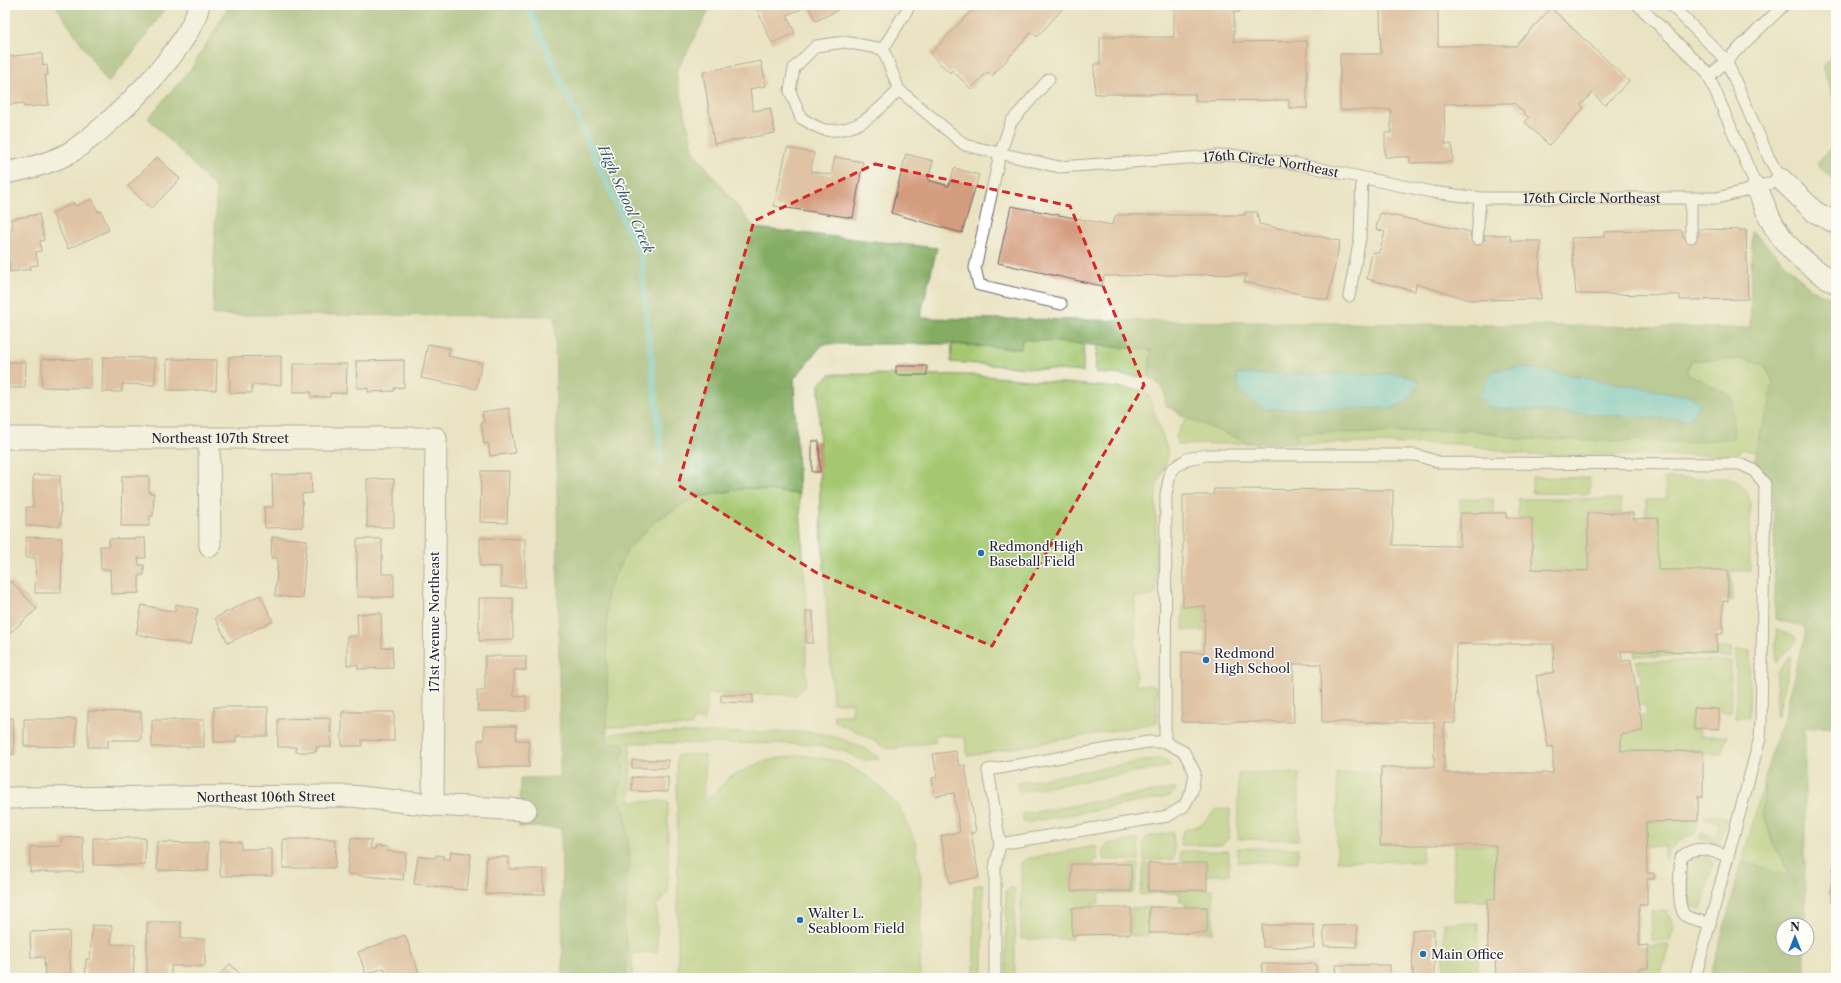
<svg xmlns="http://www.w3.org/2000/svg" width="1841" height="983" viewBox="0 0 1841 983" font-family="'Libre Caslon Text',serif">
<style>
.green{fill:#a5c770;stroke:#647456}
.forest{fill:#84ac62;stroke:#53674e}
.water{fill:#5bc8d0;stroke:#3e7586}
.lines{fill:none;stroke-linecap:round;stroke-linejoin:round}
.stream{stroke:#5bc8d0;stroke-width:6}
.building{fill:#d49c7e;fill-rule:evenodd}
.service-casing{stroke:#68666b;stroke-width:13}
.minor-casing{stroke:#68666b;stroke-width:23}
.service{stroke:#fff;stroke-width:11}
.minor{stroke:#fff;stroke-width:21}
.marked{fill:none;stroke:#d62828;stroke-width:3;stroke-dasharray:8 5;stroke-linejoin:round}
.poi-dot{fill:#1f6fb2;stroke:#fdfcf7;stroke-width:1.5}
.labels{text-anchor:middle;stroke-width:3;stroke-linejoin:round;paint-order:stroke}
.street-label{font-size:13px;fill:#22223b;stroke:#fdfcf7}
.poi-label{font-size:13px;fill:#22223b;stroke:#fdfcf7;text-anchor:start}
.water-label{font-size:14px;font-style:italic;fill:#365c6f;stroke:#fdfcf7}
</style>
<rect width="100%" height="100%" fill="#fdfcf7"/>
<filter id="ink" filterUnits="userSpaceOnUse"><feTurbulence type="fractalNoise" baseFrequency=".025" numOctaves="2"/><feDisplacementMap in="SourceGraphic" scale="8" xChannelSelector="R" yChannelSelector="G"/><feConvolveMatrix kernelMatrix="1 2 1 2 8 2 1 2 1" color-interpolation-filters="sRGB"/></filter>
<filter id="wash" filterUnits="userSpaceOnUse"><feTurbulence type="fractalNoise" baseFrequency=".012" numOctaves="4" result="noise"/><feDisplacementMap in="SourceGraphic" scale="16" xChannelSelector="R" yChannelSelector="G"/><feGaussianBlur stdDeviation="0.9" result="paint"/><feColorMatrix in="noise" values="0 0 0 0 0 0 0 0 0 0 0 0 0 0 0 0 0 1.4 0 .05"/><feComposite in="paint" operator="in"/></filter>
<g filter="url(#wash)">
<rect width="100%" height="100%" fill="#eae3c3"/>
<path class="green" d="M1022,339L1084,344L1083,372L951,362L952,344L1021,349Z
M1097,345L1151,350L1149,377L1095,373Z
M1741,359L1764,365C1767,370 1772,377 1773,382C1774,405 1758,430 1755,452L1742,449L1735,455H1529L1461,444L1297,443V432L1367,433L1474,430L1518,439L1688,442L1733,438L1705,382L1686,373L1692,360Z
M831,374L973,375L1142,390L1149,396L1168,452C1167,465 1159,476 1156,489V593L1152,596L1135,597L1136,685H1152L1157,688V723L968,756L964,737C954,738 946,734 935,735V742L892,749L882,746L866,736L835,722L834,715H852V703H833L820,509L819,384Z
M1187,418L1250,443L1180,445L1177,444C1174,433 1181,426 1187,418Z
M1532,477L1590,478V494L1532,493Z
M1665,478H1725C1740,480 1747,488 1750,502V571H1731L1732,601H1728V570H1658V518H1646V500H1666Z
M747,488L799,494L806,597V684L796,695L708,694L705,721L693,719L692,726L607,727V683L600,636L607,590L628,549L655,521L693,498Z
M1460,499H1493L1494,513H1460Z
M1518,499H1621V513H1588V571L1532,569V518H1518Z
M1205,606V631L1183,630V607Z
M1776,630L1797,637V641L1776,663Z
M1717,648H1731V657L1635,656V651L1717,652Z
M1736,651H1750L1749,718H1736Z
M1791,656L1778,716H1776L1777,672Z
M1636,661H1731V713L1721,712L1720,708H1693L1692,729L1700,730V736H1727L1721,754H1703V751H1621V735L1640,717L1647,715L1645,704L1638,705L1635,685L1642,683L1640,674H1638Z
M811,732C837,736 859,743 881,759L863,761L843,751L811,744L630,743V801H668V893L657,905V952L632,953V978H626L627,945L623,924L627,892L625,877L630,865L625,809L618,800V790L624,772L621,759L607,743V737L615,733Z
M677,755H705V802L730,777L764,761L801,755L839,761L872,779L898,806L915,840L921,877L920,978H678Z
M1160,758L1166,760L1171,766L1019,792L1017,783Z
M1238,773H1299V840L1238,839Z
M1337,773H1381L1422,845L1423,862L1337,861Z
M1764,781L1763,811L1773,844L1791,876L1742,862Z
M1176,788L1174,793L1168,797L1024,823L1022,814Z
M1230,808L1229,838L1222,845H1180L1181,837L1184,830L1202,824L1215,810Z
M1711,814L1726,818L1720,841L1716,843L1700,839L1701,833L1716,837L1719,822L1704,818Z
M1698,821L1695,834C1680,837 1673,845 1665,859V846L1646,847V822Z
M1173,832L1175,856L1172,860H1144L1143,842L1147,837Z
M1138,839L1139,860H1103V849L1108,844Z
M1454,845H1496L1495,901H1453Z
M1096,846L1098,860H1093V864H1071L1072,891H1131V864H1139L1134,891L1132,894H1099V903H1093L1094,908H1072V939H1021V862L1030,858Z
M1238,848H1298V862H1238Z
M1180,851H1229V875H1207V863H1185V860L1180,859Z
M1700,857L1711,860L1713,863L1702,907L1699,910L1693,908L1689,905C1689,890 1685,871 1694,859Z
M1144,863H1148V891L1213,890V933H1207V907H1186L1185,903L1180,902V893H1155L1140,895Z
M983,884V978H974V886Z
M1010,888H1015V978H1006V891Z
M1149,907V935L1131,936V908Z
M1651,911H1667L1675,924L1670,941H1652Z
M1444,923H1478V978H1444Z
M1648,945H1669L1660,978H1640L1639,968H1648Z"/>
<path class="forest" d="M55,5H167L145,38L108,83Z
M230,5H712L676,73L694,152L755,228L937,248L920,318L1750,328L1752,231L1811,289L1836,300L1834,499L1836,507V727L1805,728V925H1783V949H1805V978H1710L1742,862L1791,875L1773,844L1763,811L1764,781L1773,745L1785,716L1796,665L1805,638V627L1775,619L1774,509L1772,487L1755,460L1757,444L1769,407L1773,381L1764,365L1741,359L1691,360L1686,373L1705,382L1732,397L1734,438L1688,442L1518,439L1474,430L1367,433L1297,432V443H1250L1187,418L1165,405C1165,388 1163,387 1149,377L1151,350L1022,339L1021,349L952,344H823L794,379L799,494L747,488L693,498L655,521L628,549L607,591V743H623L625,751L621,759L624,772L618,790V800L625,809L630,865L625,877L627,892L623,924L627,945L626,978H563L561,828L519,827L521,778L560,777L555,316L213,315L216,188L148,118L192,67Z
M1836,53V105L1822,67Z
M1836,141V183L1817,164Z"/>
<path class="water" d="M1523,367L1688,396L1701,403L1689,420L1490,408L1478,396L1493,371Z
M1236,374H1404L1420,383L1406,402L1393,408L1264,409L1240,392Z"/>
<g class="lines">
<path class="stream" d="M527,5L641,259L662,462"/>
</g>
<g id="blocks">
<path class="building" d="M755,5H836L838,10L816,21L808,6L787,15L795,33L772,43Z
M977,5H1066L1037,37L1032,32L992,76L987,72L971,89L952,70L950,73L930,54Z
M1174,5H1240V12H1234V42L1307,41V108H1289V100L1195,101V94H1095L1094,64H1100V37H1174Z
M1380,5H1438V46H1516L1551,8L1629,81L1605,105L1592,93L1581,105L1584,108L1549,145L1525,122L1529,118L1514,103L1444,104L1445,144H1452L1453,162L1410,163V157H1385V133H1391V110H1340V54H1381Z
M42,53L43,66L47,65L48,75H45L49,105L24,107V103L5,105V57Z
M761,61L766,86L750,89L753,111L770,108L775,133L714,144L703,72Z
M787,148L814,153L811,171L831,175L835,157L863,162L853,218L774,206Z
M906,154L933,161L928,180L949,186L954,168L979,175L962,233L891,213Z
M157,157L180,179L151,209L128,186Z
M92,199L98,212L101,211L109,230L68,249L52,213L74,203L76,206Z
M1011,206L1112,225L1116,215H1245V212H1257L1259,224L1340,241L1328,300L1244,282L1247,274L1104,276L1102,286L998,263Z
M1380,213L1467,231L1470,232V237L1484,241L1485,235H1510L1511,241H1541L1539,271L1541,299L1470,300L1416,284L1415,291L1367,279L1372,252L1379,253L1385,232L1376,229Z
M39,214L44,240L40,241L41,251L36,252L38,265L30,266L31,269L10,272L9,262H5V235L7,234V229H13L11,219Z
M1699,229L1746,230L1748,299L1680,300V295L1576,294L1571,238L1604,237V232L1682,230L1683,237L1699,236Z
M428,344L450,348L448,356L482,363L476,389L421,378Z
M281,356V385H252V393H230L229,357Z
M103,357L155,358V385L122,384V392H102Z
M42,359L91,360V388L42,387Z
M167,359L217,360L216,390H167Z
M404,360V387L394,388V391L368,392V388H357L356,361Z
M5,362H26L25,388H5Z
M293,364H347L346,393H330V397H311V392H293Z
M896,366H927V375H896Z
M509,408L515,453L490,456L488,443L484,444L481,422H484L482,412Z
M812,441H819L820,472H812Z
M481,471H509L507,523L480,522Z
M311,474L312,493L302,494L303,527L265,528L264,507H273L272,475Z
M33,475H60L61,526H26V507H33Z
M122,476H149V493H154L153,516H150L149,526H121Z
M367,479H394V527H367Z
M1214,489L1393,490V545L1460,546V513H1506V518H1532V569L1588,571V513H1633V519L1658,518V570H1728V601H1723V634H1717V652L1621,651L1622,661L1631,660L1643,731L1621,735V751H1703V797H1698V821L1646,822L1647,873H1654V879H1647V905H1639V946L1648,945V968H1639L1640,978H1496L1495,954H1488L1487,899H1495L1496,845H1380L1381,767H1434V722H1322L1321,664H1293L1294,722H1182V652L1204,653L1205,606L1183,607V495H1213ZM1456,644H1553L1554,672L1536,676L1548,747L1553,746V773H1444V723H1455Z
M26,537L62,538L61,593H35L36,558H26Z
M272,537L307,540L302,598L275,596L278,558H271Z
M145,538L146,558H138L139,565H144V575H139V593L111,594L110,569L101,570L100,546H109V539Z
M480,538L525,539V587H501V567L480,566Z
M357,539H382V574H394V597H357Z
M11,581L37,609L5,637V586Z
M260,595L273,621L228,643L215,618Z
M479,598H513V640L479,641Z
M176,604L198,609L190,645L136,634L142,605L175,612Z
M806,611H813V643H806Z
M381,613L382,648L392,647L393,668L358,669V665H347V636H358L357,614Z
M485,656H526V670H514V697L526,696V711H478L477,691H485Z
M721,695H753V703L721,702Z
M214,707H268V736H236V742H214Z
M1694,708L1719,709V729L1694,728Z
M88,711L141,712V740H108V747H88Z
M342,712H394V741L362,740V746H342Z
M5,718H13L14,754L5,755Z
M330,718L331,747H316V752H296V747H278V719Z
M24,719H76V747L24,746Z
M152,720H204V747H152Z
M484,726H516V740H529V767H478V740H484Z
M956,751L959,766L965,765L976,832L971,833L979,877L950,883L941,836L960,832L954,793L935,796L932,778L937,777L933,754Z
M632,760H668V768H632Z
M632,777H668V792L632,791Z
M83,837V872H30V847L61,846V838Z
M93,838H145V865H93Z
M351,838L371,840L370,849H375L376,846L387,847L386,851L406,853L403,880L347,874Z
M283,839H336L335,868H283Z
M220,841L241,842V849H272V876H220Z
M157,842L208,843V871L157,870Z
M451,851L471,854L467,890L414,884L418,856L435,858L436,855L444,856L443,859H450Z
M486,857H509V869H544V894H486Z
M1148,863H1207V890L1148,891Z
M1071,864H1131V891H1071Z
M1833,868H1836V902H1832V894L1830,893Z
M1149,907H1207V933H1149Z
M1072,908H1131V934L1072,935Z
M147,922H181V939H205V966H171V978H147Z
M92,925L112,926L111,944L135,945L133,978H85L86,959H90Z
M1262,925H1314V948L1263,947Z
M1357,925V947L1324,946V926Z
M1412,930H1434V978H1413Z
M69,931L71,978H45L44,957L31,958L30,932Z
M405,935L421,978H388L384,968L366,974L358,952Z
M230,964L244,978H216Z
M1262,964H1316V978H1262Z
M1335,965H1390V978H1336Z"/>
</g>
</g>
<g filter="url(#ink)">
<use href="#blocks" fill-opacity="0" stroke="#68666b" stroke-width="1"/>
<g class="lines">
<g class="service-casing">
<g id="service">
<path id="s1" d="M910,5L883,49L899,90L965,145L1059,167L1231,155L1297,164L1432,192L1480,198H1717L1757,188L1781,179L1769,158L1726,60L1671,5"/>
<path d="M1638,5L1707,72L1757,188"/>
<path d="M883,49L844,42L816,46L794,68L790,91L801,118C808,122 818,129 826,130C859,133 877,111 899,90"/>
<path d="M1709,77L1784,5"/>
<path d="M1049,79L1011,122L1000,154L975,268L979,285L1061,304"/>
<path d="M1691,199V237"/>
<path d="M1477,239L1480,198"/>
<path d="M1349,296L1360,238L1362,178"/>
<path d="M1165,742L1166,494L1171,470L1187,459L1206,455H1416L1442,463L1740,464L1753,470L1765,484L1761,722L1760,738L1695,978"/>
<path d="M1710,923C1703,921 1692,920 1686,916C1676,909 1680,868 1681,857C1698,843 1709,851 1728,856"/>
<path d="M995,978V867L1000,844L988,770L1148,742H1165L1184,752L1195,773L1192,791L1184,806L1168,816L1000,844"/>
</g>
</g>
<g class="minor-casing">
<g id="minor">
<path d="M5,173C28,169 54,163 74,150C112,124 189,50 199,5"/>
<path d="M1781,179L1815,212L1836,223"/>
<path d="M1757,188C1763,201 1767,214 1774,226C1788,250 1812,269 1836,283"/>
<path id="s2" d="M5,438H436L433,805"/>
<path d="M209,439L210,546"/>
<path id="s3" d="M5,798L351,796L433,805L526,810"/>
</g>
</g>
<use href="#service" class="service"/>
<use href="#minor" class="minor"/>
</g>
</g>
<path d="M0 0H1841V983H0ZM875,164L1070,206L1144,385L992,646L817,573L678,485L754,221Z" fill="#eae3c3" fill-opacity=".55" fill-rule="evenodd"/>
<path class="marked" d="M875,164L1070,206L1144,385L992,646L817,573L678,485L754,221Z"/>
<g class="poi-dot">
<circle cx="981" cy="553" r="4"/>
<circle cx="1206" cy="660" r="4"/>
<circle cx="800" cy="920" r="4"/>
<circle cx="1423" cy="954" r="4"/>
</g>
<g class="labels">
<g class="street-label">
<text dy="5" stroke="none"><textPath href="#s1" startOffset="491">176th Circle Northeast</textPath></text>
<text dy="5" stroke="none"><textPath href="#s1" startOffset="815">176th Circle Northeast</textPath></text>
<text dy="5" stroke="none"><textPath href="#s2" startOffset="215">Northeast 107th Street</textPath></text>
<text transform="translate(434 622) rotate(-90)" y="5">171st Avenue Northeast</text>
<text dy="5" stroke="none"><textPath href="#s3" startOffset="261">Northeast 106th Street</textPath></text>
</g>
<g class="poi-label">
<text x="989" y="551">Redmond High<tspan x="989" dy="15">Baseball Field</tspan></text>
<text x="1214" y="658">Redmond<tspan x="1214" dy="15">High School</tspan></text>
<text x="808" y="918">Walter L.<tspan x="808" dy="15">Seabloom Field</tspan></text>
<text x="1431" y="959">Main Office</text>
</g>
<g class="water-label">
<text transform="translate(626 199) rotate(66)" y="5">High School Creek</text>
</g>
</g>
<rect width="1841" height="983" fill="none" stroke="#fdfcf7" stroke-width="20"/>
<g transform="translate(1795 937)"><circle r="19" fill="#fdfcf7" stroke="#a5a5ac"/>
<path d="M0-3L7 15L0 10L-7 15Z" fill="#1f6fb2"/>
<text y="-6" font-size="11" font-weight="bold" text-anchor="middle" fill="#22223b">N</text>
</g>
</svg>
